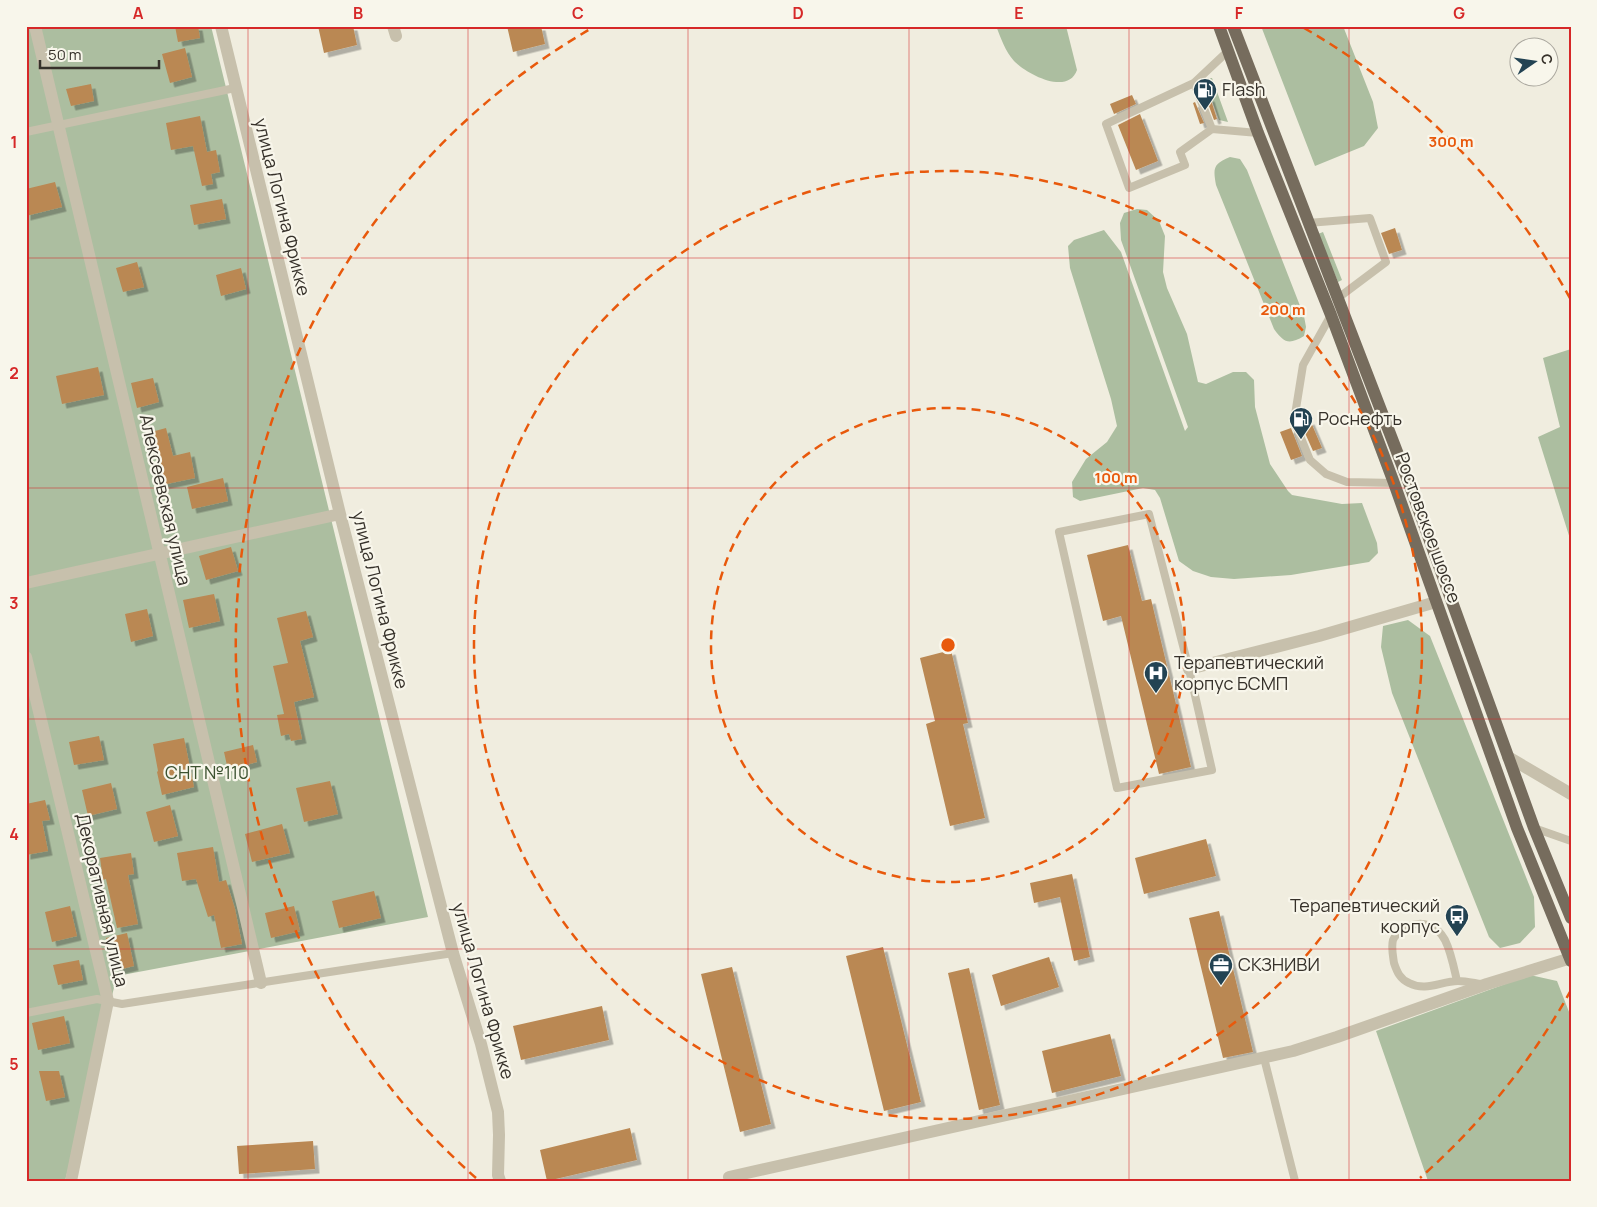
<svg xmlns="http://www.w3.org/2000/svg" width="1597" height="1207" viewBox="0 0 1597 1207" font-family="Manrope,sans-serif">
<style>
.green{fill:#acbea0}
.building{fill:#ba8853;filter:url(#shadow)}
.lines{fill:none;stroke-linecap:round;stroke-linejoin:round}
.lane{stroke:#c7c0ac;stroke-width:8}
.street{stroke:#c7c0ac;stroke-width:12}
.primary{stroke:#766c5d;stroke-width:12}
.grid{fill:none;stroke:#d62828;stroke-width:1;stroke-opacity:0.55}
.ring{fill:none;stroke:#e8590c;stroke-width:2.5;stroke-dasharray:9 6}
.labels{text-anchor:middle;stroke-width:4.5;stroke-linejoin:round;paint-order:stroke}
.poi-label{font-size:18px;fill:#36312a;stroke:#f8f6eb;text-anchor:start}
.street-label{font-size:18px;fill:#36312a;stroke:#f8f6eb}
.park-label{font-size:18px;fill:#3c5230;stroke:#f8f6eb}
.centre{fill:#e8590c;stroke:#f8f6eb;stroke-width:2.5}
.ring-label{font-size:15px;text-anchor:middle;font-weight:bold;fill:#e8590c;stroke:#f8f6eb;stroke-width:4.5;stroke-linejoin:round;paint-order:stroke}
.neatline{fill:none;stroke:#d62828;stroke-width:2}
.grid-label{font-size:16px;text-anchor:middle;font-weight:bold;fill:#d62828}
</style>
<defs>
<filter id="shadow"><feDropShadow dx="4.5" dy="4.5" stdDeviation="0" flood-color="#0004"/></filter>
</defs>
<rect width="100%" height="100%" fill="#f0eddf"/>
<path class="green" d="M26,26H211L428,917L117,976L65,1181H26Z
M996,26H1066L1077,70C1068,96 1027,74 1014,61C1005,51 1001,38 996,26Z
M1261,26H1343L1373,102L1378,128L1364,146L1315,166Z
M1211,78H1212L1228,122L1219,120L1205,82Z
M1230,157L1240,159L1247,170L1304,316L1306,327L1304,336C1289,345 1284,343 1274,329L1216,185C1213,168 1213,164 1230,157Z
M1137,209L1147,210L1159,221L1165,236L1163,272L1167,288L1187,334L1198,382L1206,384L1233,372H1246L1254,380L1255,407L1270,464L1288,491L1292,495L1342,504L1362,503L1377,543L1378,553L1369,562L1291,575L1234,579L1211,577L1193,571L1179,561L1160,498L1155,490L1143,488L1080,501L1073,497L1072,482L1086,459L1107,442L1117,426L1111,399L1070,268L1068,246L1074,240L1104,230L1121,252L1185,431L1188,427L1121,240L1120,223L1124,213Z
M1323,232L1342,280L1338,282L1318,234Z
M1571,349V542L1538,437L1560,427L1543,358Z
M1408,620L1430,636L1534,897L1535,927L1520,943L1500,948L1489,937L1392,693L1381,647L1383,626Z
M1530,975L1557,981L1571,1017V1181H1428L1376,1031Z"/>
<path class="building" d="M175,26H198L200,38L178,42Z
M318,26H353L357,45L324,53Z
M507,26H541L545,44L513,52Z
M185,48L192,77L170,83L162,54Z
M91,84L94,101L71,106L66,89Z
M1132,95L1136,104L1114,114L1110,104Z
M1210,97L1217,119L1214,120L1206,98Z
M1195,102L1204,123L1200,124L1193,103Z
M1140,114L1158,161L1136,170L1118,125Z
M200,116L207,152L216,150L220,172L211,174L213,184L202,186L193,146L171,150L166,123Z
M55,182L62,207L26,216V189Z
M222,199L226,219L194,225L190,205Z
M1395,228L1402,250L1389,254L1381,233Z
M137,262L144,287L123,292L116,268Z
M241,268L246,289L221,296L216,275Z
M98,367L104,395L62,404L56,376Z
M153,378L159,402L137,408L131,383Z
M1310,420L1322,448L1313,451L1301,424Z
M166,428L173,456L190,452L195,478L162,485L154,449L149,451L144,434Z
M1291,428L1302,456L1291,460L1280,432Z
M223,478L228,501L192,509L187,487Z
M1128,545L1142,601L1151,599L1191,767L1159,774L1121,616L1103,621L1087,555Z
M231,547L238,571L206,580L199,556Z
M214,594L220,621L189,628L183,600Z
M147,609L153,636L131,642L125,614Z
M306,611L313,637L300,641L314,697L294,702L302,739L291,741L289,734L281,736L277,715L284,714L273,666L288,663L277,618Z
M951,650L968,723L963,724L985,818L950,826L926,724L935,721L920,658Z
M99,736L104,760L74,765L69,742Z
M184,738L194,787L162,795L157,772L158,771L153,744Z
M253,745L257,762L228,770L224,752Z
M330,781L338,814L304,822L296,788Z
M111,783L117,809L88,816L82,790Z
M45,800L50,820L42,821L48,851L26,855V804Z
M170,805L178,836L154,842L146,812Z
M282,824L290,853L252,862L245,834Z
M1206,839L1216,876L1144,894L1135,858Z
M213,847L219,882L226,880L235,909L242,944L221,948L214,915L208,917L196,879L182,881L177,853Z
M131,853L134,874L128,875L138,924L117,928L106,879L103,880L100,858Z
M1072,874L1090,957L1074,961L1060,897L1034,903L1030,883Z
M374,891L381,918L339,928L332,901Z
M70,906L77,936L52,942L45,912Z
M294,906L300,931L271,938L265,913Z
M1219,911L1253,1052L1223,1058L1189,918Z
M127,933L134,966L114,971L106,938Z
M883,947L921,1102L884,1111L846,956Z
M1049,957L1059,987L1001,1006L992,975Z
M79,960L83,980L58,985L53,965Z
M732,967L771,1124L740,1132L701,974Z
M969,968L1000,1105L979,1110L948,973Z
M602,1006L609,1040L521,1060L513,1026Z
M64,1016L70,1043L38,1050L32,1023Z
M1110,1034L1121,1076L1052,1093L1042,1051Z
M39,1071H59L65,1097L46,1101Z
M630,1128L637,1160L547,1181L540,1150Z
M313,1141L315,1169L239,1174L237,1146Z"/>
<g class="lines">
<path class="lane" d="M1228,51L1194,83L1212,129L1258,133
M1194,83L1106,124L1129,188L1185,165L1180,152L1212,129
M26,132L235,88
M1308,223L1370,218L1386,262L1338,298
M1331,315L1303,365L1294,421L1310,460L1326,474L1347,482L1394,483
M1149,514L1189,669L1212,770L1117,788L1059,532Z
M1534,828L1571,841
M1457,981C1454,968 1451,952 1445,940C1437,925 1422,920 1407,927C1402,930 1395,934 1393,940C1391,947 1393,956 1394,963C1397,972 1400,979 1409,983C1426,992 1441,981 1458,981C1466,981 1474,983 1481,984
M26,1013L97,999L122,1004L453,953
M1264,1058L1295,1181"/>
<path class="street" d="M35,26L261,983
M221,26L340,514L453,953L481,1044L498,1112L499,1135L498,1175L500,1181
M393,26L396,36
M26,583L340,514
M26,657L108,1001L71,1181
M1189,669L1319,636L1436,602
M1508,757L1571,794
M729,1177L1293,1051L1337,1037L1487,984L1571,958"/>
<path class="primary" d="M1219,26L1258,133L1331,315L1394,483L1517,828L1571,961
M1233,26L1409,483L1534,828L1571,918"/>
</g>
<path class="grid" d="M248,26V1181M468,26V1181M688,26V1181M909,26V1181M1129,26V1181M1349,26V1181M26,258H1571M26,488H1571M26,719H1571M26,949H1571"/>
<g class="ring">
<circle cx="948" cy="645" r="237"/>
<circle cx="948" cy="645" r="474"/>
<path d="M1571 990A712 712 0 0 1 1420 1178M476 1178A712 712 0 0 1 592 28M1304 28A712 712 0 0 1 1571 300"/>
</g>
<defs>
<g id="fuel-pin" transform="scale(1.25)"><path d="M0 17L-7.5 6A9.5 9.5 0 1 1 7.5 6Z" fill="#234353" stroke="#f8f6eb"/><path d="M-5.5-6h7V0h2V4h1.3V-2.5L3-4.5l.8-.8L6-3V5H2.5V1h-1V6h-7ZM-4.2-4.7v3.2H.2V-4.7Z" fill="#fff"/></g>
<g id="hospital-pin" transform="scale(1.25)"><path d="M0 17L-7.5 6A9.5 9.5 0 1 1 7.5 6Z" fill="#234353" stroke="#f8f6eb"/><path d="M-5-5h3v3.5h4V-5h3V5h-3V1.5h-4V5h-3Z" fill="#fff"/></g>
<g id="bus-pin" transform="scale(1.25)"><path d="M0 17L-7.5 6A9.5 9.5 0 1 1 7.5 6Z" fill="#234353" stroke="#f8f6eb"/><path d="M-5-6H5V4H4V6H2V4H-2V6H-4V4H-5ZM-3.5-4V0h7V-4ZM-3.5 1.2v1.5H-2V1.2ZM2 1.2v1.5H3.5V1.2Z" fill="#fff"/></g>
<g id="office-pin" transform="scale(1.25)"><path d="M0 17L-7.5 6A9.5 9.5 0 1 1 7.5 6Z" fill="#234353" stroke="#f8f6eb"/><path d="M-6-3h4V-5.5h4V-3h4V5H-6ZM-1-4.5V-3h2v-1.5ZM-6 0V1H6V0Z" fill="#fff"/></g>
</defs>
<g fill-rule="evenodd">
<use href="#fuel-pin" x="1205" y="90"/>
<use href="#fuel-pin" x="1301" y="419"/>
<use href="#hospital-pin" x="1156" y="673"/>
<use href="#bus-pin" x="1457" y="916"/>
<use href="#office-pin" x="1221" y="965"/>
</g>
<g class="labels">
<g class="poi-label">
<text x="1222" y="96">Flash</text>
<text x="1318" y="425">Роснефть</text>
<text x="1174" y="669">Терапевтический<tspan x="1174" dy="21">корпус БСМП</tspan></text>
<text x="1440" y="912" text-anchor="end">Терапевтический<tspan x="1440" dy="21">корпус</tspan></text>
<text x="1238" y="971">СКЗНИВИ</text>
</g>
<g class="street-label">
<text transform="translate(282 207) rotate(76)" y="6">улица Логина Фрикке</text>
<text transform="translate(165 500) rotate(77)" y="6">Алексеевская улица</text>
<text transform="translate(1428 528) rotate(70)" y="6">Ростовское шоссе</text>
<text transform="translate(380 600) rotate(76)" y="6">улица Логина Фрикке</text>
<text transform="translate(102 900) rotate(77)" y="6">Декоративная улица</text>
<text transform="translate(483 991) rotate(74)" y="6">улица Логина Фрикке</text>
</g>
<g class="park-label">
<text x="207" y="779">СНТ №110</text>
</g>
</g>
<circle cx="948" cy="645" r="8" class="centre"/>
<g class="ring-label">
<text x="1451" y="147">300 m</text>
<text x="1283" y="315">200 m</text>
<text x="1116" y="483">100 m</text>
</g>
<rect width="1597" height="1207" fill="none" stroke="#f8f6eb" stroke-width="55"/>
<g transform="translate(1534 62) rotate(77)"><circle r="24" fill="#f8f6eb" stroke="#aaa79e"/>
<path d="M0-4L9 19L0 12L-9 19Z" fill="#234353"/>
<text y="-8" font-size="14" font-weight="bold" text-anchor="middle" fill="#36312a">С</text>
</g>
<path d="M40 60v8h119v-8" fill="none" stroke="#36312a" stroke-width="2.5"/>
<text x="48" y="60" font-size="15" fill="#36312a" stroke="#f8f6eb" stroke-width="4" paint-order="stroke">50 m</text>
<rect x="28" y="28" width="1542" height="1152" class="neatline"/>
<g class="grid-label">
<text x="138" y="19">A</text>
<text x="358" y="19">B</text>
<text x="578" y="19">C</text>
<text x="798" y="19">D</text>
<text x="1019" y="19">E</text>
<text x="1239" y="19">F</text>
<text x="1459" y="19">G</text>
<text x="14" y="148">1</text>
<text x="14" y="379">2</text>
<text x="14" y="609">3</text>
<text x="14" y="840">4</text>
<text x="14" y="1070">5</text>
</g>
</svg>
